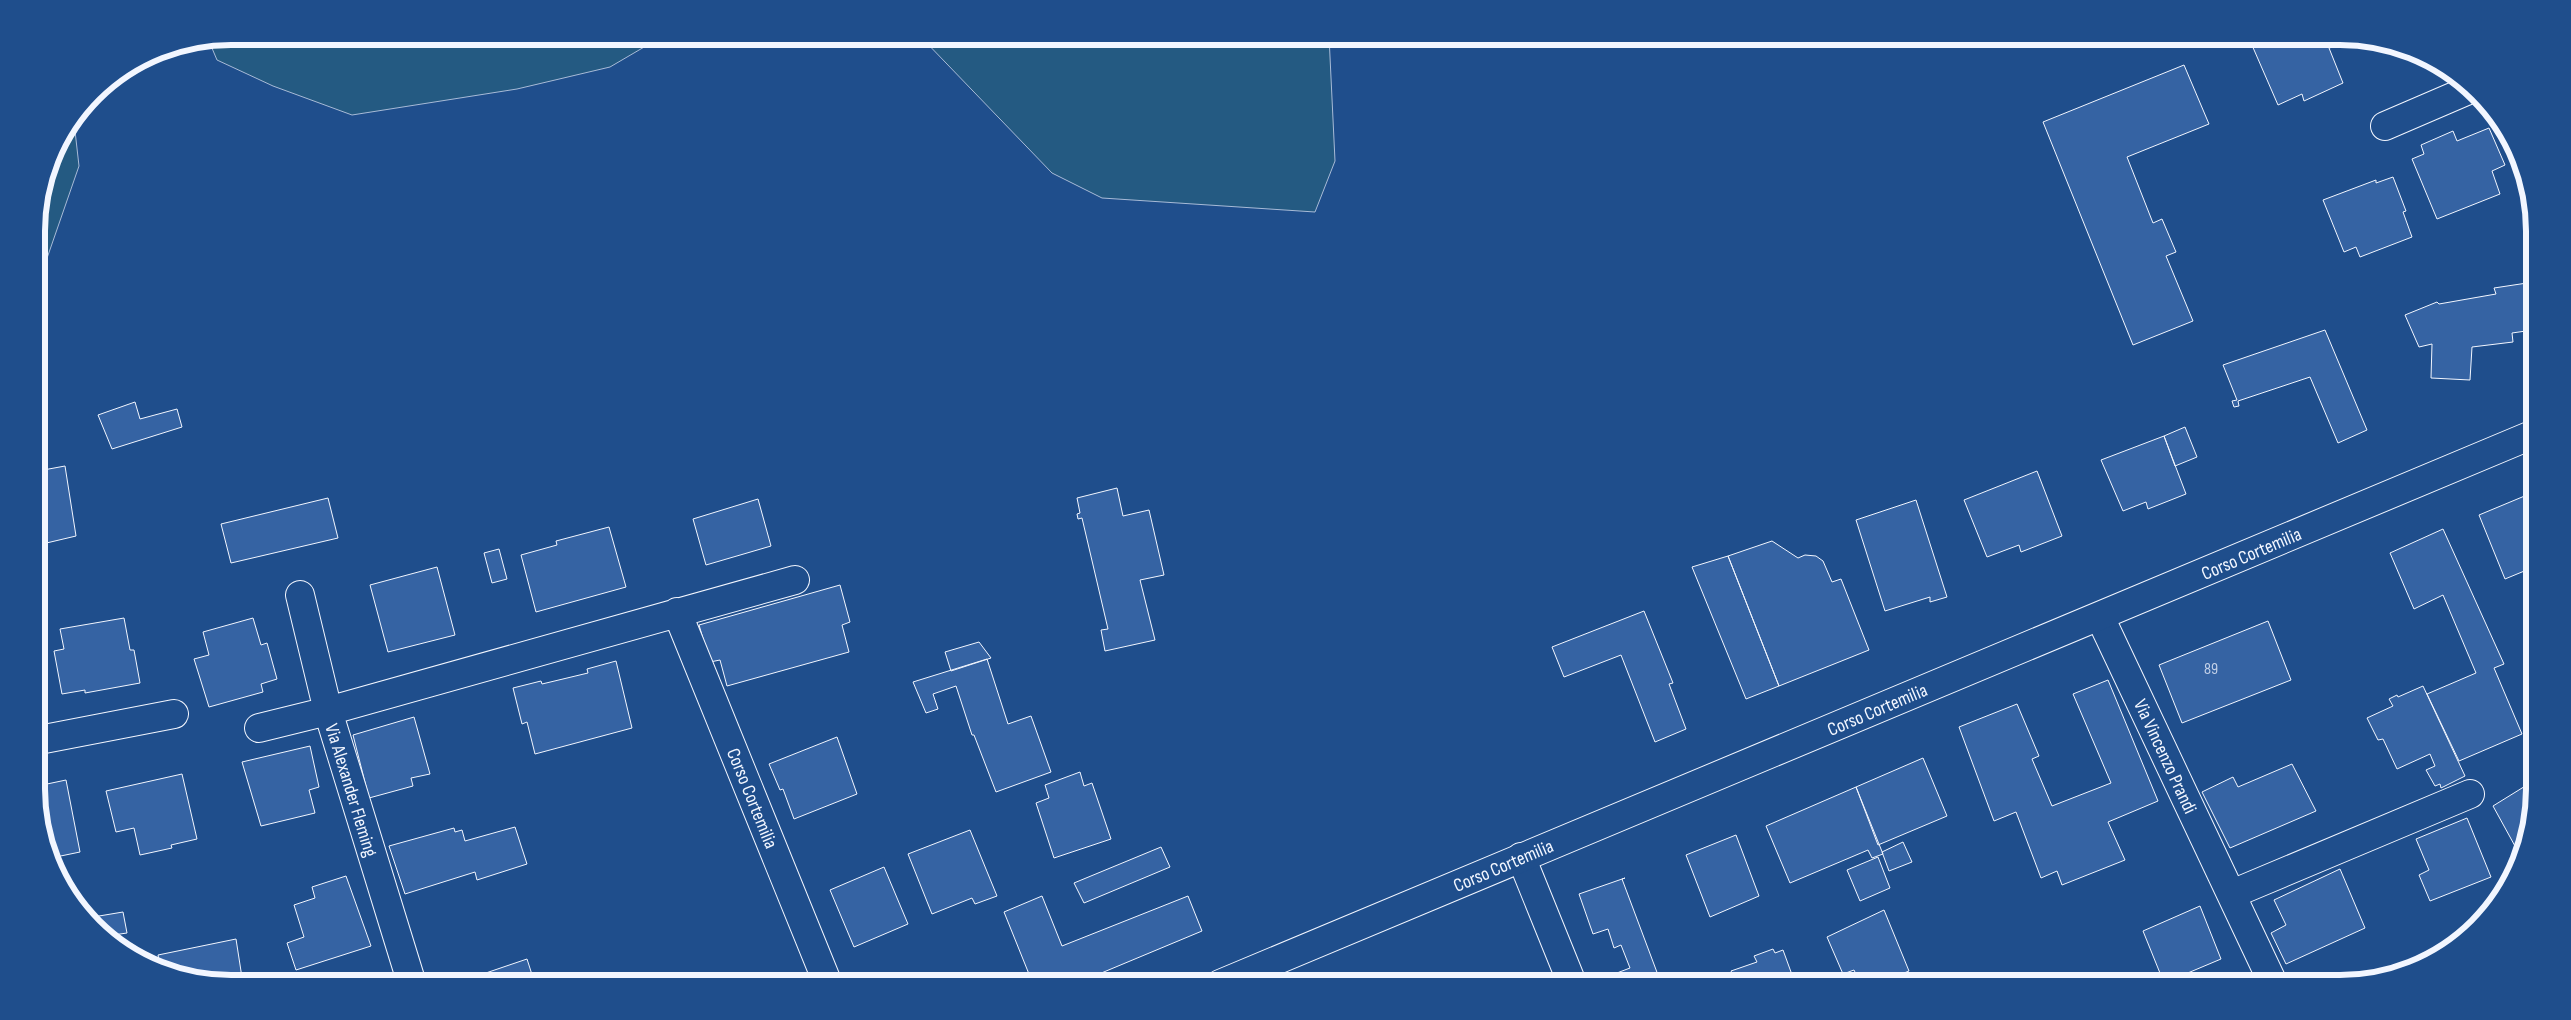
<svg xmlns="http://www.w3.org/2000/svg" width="2571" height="1020" viewBox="0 0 2571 1020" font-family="'Sofia Sans Condensed',sans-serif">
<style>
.green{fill:#245a82;stroke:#a8bbd7}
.building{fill:#3563a3;stroke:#f2f6ff}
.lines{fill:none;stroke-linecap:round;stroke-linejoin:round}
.minor-casing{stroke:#f2f6ff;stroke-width:30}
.primary-casing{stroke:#f2f6ff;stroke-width:30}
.minor{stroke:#1f4e8c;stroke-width:28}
.primary{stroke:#1f4e8c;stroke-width:28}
.labels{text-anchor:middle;stroke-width:4;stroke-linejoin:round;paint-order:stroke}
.number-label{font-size:16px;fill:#c3d1e8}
.street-label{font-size:19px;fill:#f2f6ff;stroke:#1f4e8c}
.rim{fill:none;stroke:#f2f6ff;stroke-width:6}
</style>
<rect width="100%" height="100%" fill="#1f4e8c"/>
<path class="green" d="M231,36H663L610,67L517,89L352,115L273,86L217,60L209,41Z
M920,36H1329L1335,161L1315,212L1102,198L1052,173Z
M74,122L79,166L45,264L37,270V218L56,145Z"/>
<path class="building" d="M2248,36H2329L2333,47L2329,48L2343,83L2304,101L2302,94L2278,105Z
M2184,65L2209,124L2127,157L2153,223L2162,219L2176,252L2166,256L2193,321L2133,345L2043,122Z
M2489,128L2505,165L2492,171L2500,194L2437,219L2412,159L2424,154L2421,145L2453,131L2457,141Z
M2393,177L2406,211L2403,212L2412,237L2360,257L2356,247L2344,252L2323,200L2376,180V183Z
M2527,283L2533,330L2512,333L2513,342L2472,347L2470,380L2431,378L2432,344L2419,347L2405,315L2437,302L2439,304L2496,294L2494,288Z
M2325,330L2367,430L2338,443L2310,377L2238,401L2239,406L2234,407L2232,401L2237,400L2223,365Z
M135,402L140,419L177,409L182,427L112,449L98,415Z
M2185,427L2197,457L2175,466L2164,436Z
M2164,436L2186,494L2148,509L2146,502L2123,511L2101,460Z
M65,466L76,536L38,545V471Z
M2037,471L2062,536L2021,552L2019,545L1987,557L1964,500Z
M1117,488L1123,516L1149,510L1164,575L1140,580L1155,640L1105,651L1101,630L1108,629L1082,518L1078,519L1077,514L1080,513L1077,498Z
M2527,495L2534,510V567L2505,579L2479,515Z
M328,498L338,538L231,563L221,524Z
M758,499L771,546L706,565L693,519Z
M1916,500L1947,597L1930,602V597L1885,611L1856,520Z
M609,527L626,587L536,612L521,555L557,545L556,541Z
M2443,529L2504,664L2494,668L2522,734L2459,761L2427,694L2476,673L2443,595L2414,609L2390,553Z
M1772,541L1798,558L1805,555L1816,556L1823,561L1832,582L1841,579L1869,650L1779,686L1728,556Z
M499,549L507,579L492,583L484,553Z
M1728,556L1779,686L1746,699L1692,567Z
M437,567L455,635L388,652L370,585Z
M840,585L850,622L842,625L849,652L727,686L720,660L710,662L699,625Z
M1644,611L1673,683L1669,684L1686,729L1655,742L1621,655L1564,677L1552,647Z
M124,618L130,650H134L140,683L85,693V690L62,694L54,651L64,649L60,629Z
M253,618L261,645L267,643L277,679L261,684L263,692L209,707L194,659L209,655L203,632Z
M2268,621L2291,680L2182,723L2159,665Z
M979,642L991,658L951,671L945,652Z
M987,659L1008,724L1031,716L1051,772L996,792L974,735H972L956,686L933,694L938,709L926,713L913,682Z
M616,661L632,728L535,754L527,722L522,724L513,688L541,681L542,684L588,673L587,669Z
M2108,680L2158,801L2108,822L2125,860L2062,885L2057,871L2041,878L2016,812L1994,821L1959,727L2017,704L2039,756L2032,759L2052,806L2111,783L2073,694Z
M2423,686L2465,776L2441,788L2440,784L2435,786L2426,770L2435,766L2430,754L2397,769L2383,739L2378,740L2367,718L2393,706L2389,699L2397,695L2398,697Z
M414,717L430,774L411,778L413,786L369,798L353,735Z
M837,737L857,794L794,819L783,789L780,790L769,764Z
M310,746L319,787L309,790L315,813L261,826L242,762Z
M1923,758L1947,816L1878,845L1856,787Z
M2292,764L2316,811L2230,848L2202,792L2233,777L2238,787Z
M1080,772L1084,786L1092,783L1111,839L1054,858L1036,803L1049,798L1045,785Z
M182,774L197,839L171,845L172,848L140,855L134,828L116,832L106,791Z
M45,776L47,784L66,780L80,852L51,858L50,855L40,827V777Z
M2535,780L2524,852L2521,857L2493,806Z
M1856,787L1883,854L1872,858L1868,850L1790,883L1766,826Z
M2467,818L2491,877L2430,901L2419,875L2429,870L2416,839Z
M515,827L527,864L477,880L475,872L405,894L389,846L454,828L455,832L462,830L465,841Z
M970,830L997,896L975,904L972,898L932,914L908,854Z
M1736,835L1759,896L1710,917L1686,855Z
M1903,842L1912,862L1889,871L1882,852Z
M1161,847L1170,867L1084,903L1074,883Z
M1878,857L1890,888L1860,901L1847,870Z
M884,867L908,924L854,947L830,890Z
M2340,869L2365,928L2286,964L2271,933L2286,925L2274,900Z
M346,876L371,946L296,970L287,943L304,937L294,905L315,898L312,887Z
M1625,878L1622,879L1661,983H1612L1609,976L1630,968L1621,945L1614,948L1608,929L1593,934L1579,894Z
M1042,896L1062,946L1188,896L1202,931L1075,984H1033L1004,912Z
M2200,906L2221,959L2164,983L2143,931Z
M1884,910L1909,971L1879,983H1860L1854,970L1843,974L1827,937Z
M123,912L127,933L106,936L88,920L87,918Z
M236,939L243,984L168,973L161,970L158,955Z
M1773,949L1775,953L1783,950L1795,983H1736L1731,971L1757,962L1754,956Z
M527,959L535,984H480L477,976Z
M925,973L930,984H901Z"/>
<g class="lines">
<g class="minor-casing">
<path id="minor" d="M2385,126L2471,89
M300,595L328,711L412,984
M677,612L828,984
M2100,617L2273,983
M259,728L328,711L795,580
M39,740L174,714
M1521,857L1572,983
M2232,894L2470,794"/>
</g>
<g class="primary-casing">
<path id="primary" d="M1220,984L2534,434"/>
</g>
<use href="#minor" class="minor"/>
<use href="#primary" class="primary"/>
</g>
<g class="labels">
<g class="number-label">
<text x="2211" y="674">89</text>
</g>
<g class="street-label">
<text transform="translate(2251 553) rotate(-23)" y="7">Corso Cortemilia</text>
<text transform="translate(1877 709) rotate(-23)" y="7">Corso Cortemilia</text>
<text transform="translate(2166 756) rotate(65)" y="7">Via Vincenzo Prandi</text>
<text transform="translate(352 790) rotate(73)" y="7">Via Alexander Fleming</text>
<text transform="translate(753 798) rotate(68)" y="7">Corso Cortemilia</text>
<text transform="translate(1503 865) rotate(-23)" y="7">Corso Cortemilia</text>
</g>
</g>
<path d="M0 0H2571V1020H0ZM231 45H2340A186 186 0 0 1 2526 231V789A186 186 0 0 1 2340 975H231A186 186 0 0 1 45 789V231A186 186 0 0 1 231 45Z" fill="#1f4e8c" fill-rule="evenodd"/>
<path class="rim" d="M231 45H2340A186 186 0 0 1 2526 231V789A186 186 0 0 1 2340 975H231A186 186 0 0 1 45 789V231A186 186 0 0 1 231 45Z"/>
</svg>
